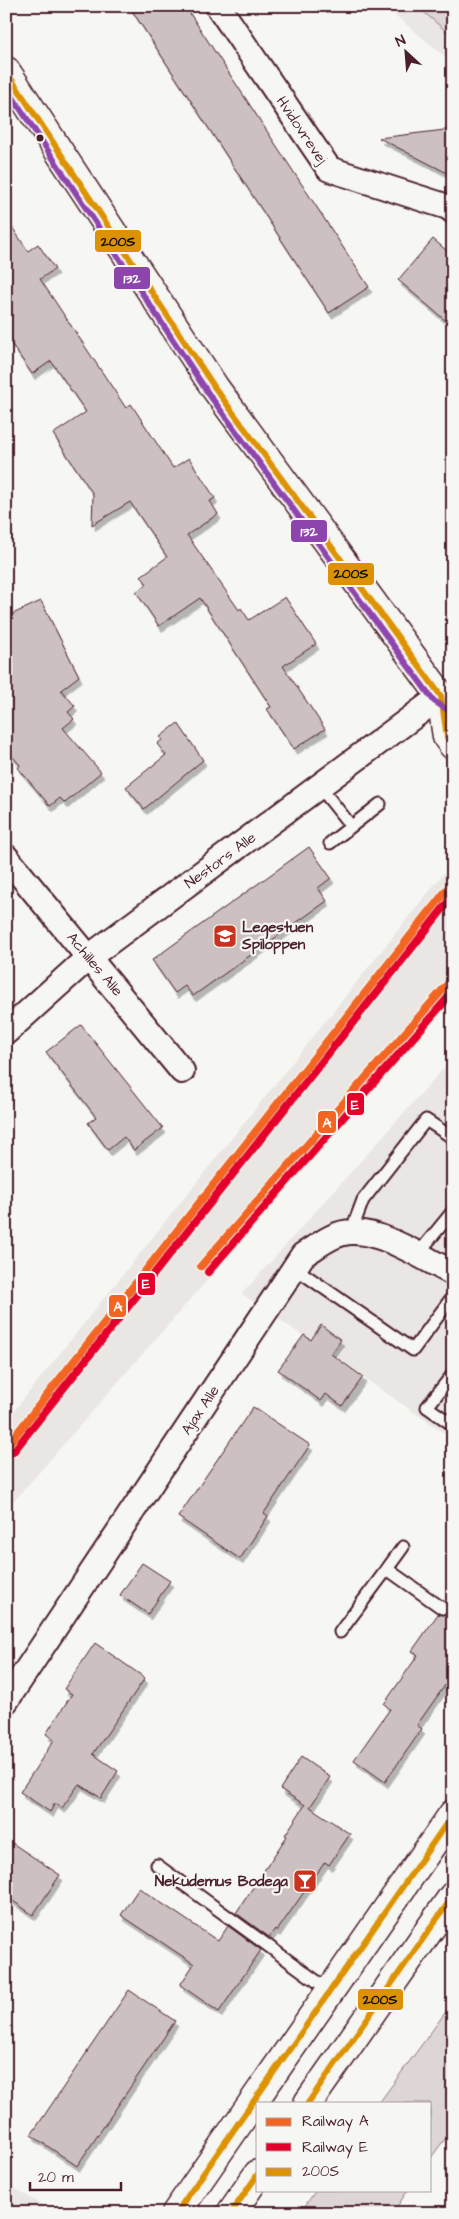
<svg xmlns="http://www.w3.org/2000/svg" width="459" height="2219" viewBox="0 0 459 2219" font-family="'Architects Daughter',sans-serif">
<style>
.built{fill:#e9e6e3}
.green{fill:#ddd6d5;stroke:#947a80}
.building{fill:#ccc1c0;stroke:#4a1f2b;filter:url(#shadow)}
.lines{fill:none;stroke-linecap:round;stroke-linejoin:round}
.lane-casing{stroke:#4a1f2b;stroke-width:15}
.street-casing{stroke:#4a1f2b;stroke-width:28}
.secondary-casing{stroke:#4a1f2b;stroke-width:31}
.lane{stroke:#f6f6f2;stroke-width:11}
.street{stroke:#f6f6f2;stroke-width:24}
.secondary{stroke:#f6f6f2;stroke-width:28}
.bus-1-casing{stroke:#f6f6f2;stroke-width:10}
.bus-2-casing{stroke:#f6f6f2;stroke-width:10}
.bus-1{stroke:#dd9206;stroke-width:6}
.bus-2{stroke:#8e44ad;stroke-width:6}
.rail-1-casing{stroke:#f6f6f2;stroke-width:11}
.rail-2-casing{stroke:#f6f6f2;stroke-width:11}
.rail-1{stroke:#f26522;stroke-width:8}
.rail-2{stroke:#e4002b;stroke-width:8}
.bus-dot{fill:#4a1f2b;stroke:#f6f6f2;stroke-width:2}
.labels{text-anchor:middle;stroke-width:4.5;stroke-linejoin:round;paint-order:stroke}
.street-label{font-size:15px;fill:#4a1f2b;stroke:#f6f6f2}
.poi-label{font-size:15px;font-weight:bold;fill:#4a1f2b;stroke:#f6f6f2;text-anchor:start}
.line-badge{stroke:#f6f6f2;stroke-width:2}
.badge-label{font-size:14px;text-anchor:middle;font-weight:bold;fill:#fff}
.pale-badge-label{font-size:14px;text-anchor:middle;font-weight:bold;fill:#111}
</style>
<defs>
<filter id="shadow"><feDropShadow dx="3" dy="5.5" stdDeviation="0" flood-color="#0004"/></filter>
</defs>
<rect width="100%" height="100%" fill="#f6f6f2"/>
<filter id="ink" filterUnits="userSpaceOnUse"><feTurbulence type="fractalNoise" baseFrequency=".02" numOctaves="2"/><feDisplacementMap in="SourceGraphic" scale="10" xChannelSelector="R" yChannelSelector="G"/><feConvolveMatrix kernelMatrix="1 2 1 2 8 2 1 2 1" color-interpolation-filters="sRGB"/></filter>
<g filter="url(#ink)">
<path class="built" d="M384,6H453V63Z
M447,869L453,877V999L6,1510V1421Z
M453,1058V1439L242,1294Z
M6,2183L55,2213H6Z"/>
<path class="green" d="M420,6H453V37L419,8Z
M453,2002V2128L430,2159V2103H379Z
M316,2190H408L393,2213H300Z"/>
<path class="building" d="M129,6H185L369,287L329,313Z
M453,129V176L379,138Z
M6,218L28,251L38,244L55,269L40,279L126,408L131,404L173,468L189,458L215,498L210,501L218,514L187,535L239,610L241,608L249,620L285,597L316,644L283,666L325,729L294,749L267,709L271,707L200,598L159,626L136,592L147,584L141,576L167,557L130,502L92,525L93,494L53,434L86,412L51,361L32,374L6,336Z
M433,239L453,256V327L398,280Z
M41,601L79,676L61,690L75,706L68,712L74,719L63,728L101,772L65,803L60,798L50,806L18,768L20,765L6,749V617Z
M178,723L203,760L144,809L126,787L166,755L157,744L162,740L160,737Z
M309,847L331,878L318,888L327,901L193,996L185,986L175,993L152,960Z
M81,1025L163,1128L134,1150L124,1137L108,1150L88,1123L96,1117L46,1052Z
M321,1325L341,1340L331,1354L363,1377L342,1406L326,1394L321,1401L278,1370L304,1335L311,1340Z
M253,1407L310,1445L264,1513L268,1516L240,1559L178,1517Z
M142,1563L170,1581L148,1614L120,1595Z
M453,1593V1674L417,1725L422,1729L385,1782L354,1760L390,1709L384,1704L418,1655L412,1651L438,1614L445,1615L448,1612L449,1605L447,1602Z
M95,1643L145,1678L93,1754L118,1771L101,1798L79,1784L62,1808L55,1803L50,1812L20,1792L54,1740L46,1734L72,1694L64,1689Z
M301,1757L330,1777L310,1807L350,1834L329,1865L325,1862L277,1931L275,1929L269,1937L236,1913L287,1836L285,1835L305,1805L280,1789Z
M6,1839L60,1875L33,1915L6,1896Z
M139,1888L218,1941L228,1926L261,1950L219,2012L180,1985L194,1964L121,1915Z
M129,1990L175,2021L77,2166L31,2135Z"/>
<g class="lines">
<g class="lane-casing">
<path id="lane" d="M320,787L351,826
M330,843L380,804
M351,1232L363,1200L426,1120L453,1138
M417,1255L453,1211
M295,1268L413,1350L453,1296
M453,1374L427,1407L453,1425
M387,1569L403,1547
M340,1632L387,1569L442,1608
M157,1865L330,1991"/>
</g>
<g class="street-casing">
<path id="street" d="M218,6L329,169L448,207L453,211
M6,857L182,1071
M6,1032L89,957L441,696
M6,1701L303,1255C318,1246 334,1232 352,1232C383,1231 425,1259 453,1273"/>
</g>
<g class="secondary-casing">
<path id="secondary" d="M6,71L215,388L441,696L453,703
M441,696L447,737L453,745
M308,2103L453,1896
M176,2213L453,1814
M231,2213L258,2174"/>
</g>
<use href="#lane" class="lane"/>
<use href="#street" class="street"/>
<use href="#secondary" class="secondary"/>
<g class="bus-1-casing">
<path id="bus-1" d="M6,71L215,388L441,696L447,737L453,745
M308,2103L453,1896
M176,2213L453,1814
M231,2213L258,2174"/>
</g>
<g class="bus-2-casing">
<path id="bus-2" d="M6,87L208,393L434,701L449,711"/>
</g>
<use href="#bus-1" class="bus-1"/>
<use href="#bus-2" class="bus-2"/>
<g class="rail-1-casing">
<path id="rail-1" d="M201,1266L453,978
M6,1447L453,882"/>
</g>
<g class="rail-2-casing">
<path id="rail-2" d="M208,1272L453,992
M13,1452L453,896"/>
</g>
<use href="#rail-1" class="rail-1"/>
<use href="#rail-2" class="rail-2"/>
</g>
</g>
<defs>
<g id="school-square" transform="scale(1.25)"><rect x="-9" y="-9" width="18" height="18" rx="4" fill="#c8321e" stroke="#f6f6f2"/><path d="M0-5L7-2L0 1L-7-2ZM-4 1L0 2.5L4 1V4Q0 6-4 4Z" fill="#fff"/></g>
<g id="bar-square" transform="scale(1.25)"><rect x="-9" y="-9" width="18" height="18" rx="4" fill="#c8321e" stroke="#f6f6f2"/><path d="M-6-5H6L.8 .8V4.5H3.5V6h-7V4.5H-.8V.8Z" fill="#fff"/></g>
</defs>
<g fill-rule="evenodd">
<use href="#school-square" x="225" y="936"/>
<use href="#bar-square" x="305" y="1881"/>
</g>
<circle class="bus-dot" cx="40" cy="138" r="4.5"/>
<g class="labels">
<g class="street-label">
<text transform="translate(302 130) rotate(56)" y="5">Hvidovrevej</text>
<text transform="translate(220 860) rotate(-36)" y="5">Nestors Alle</text>
<text transform="translate(95 964) rotate(50)" y="5">Achilles Alle</text>
<text transform="translate(200 1410) rotate(-56)" y="5">Ajax Alle</text>
</g>
<g class="poi-label">
<text x="242" y="932">Legestuen<tspan x="242" dy="17">Spiloppen</tspan></text>
<text x="288" y="1886" text-anchor="end">Nekudemus Bodega</text>
</g>
</g>
<g class="line-badge">
<rect x="94" y="229" width="48" height="24" rx="5" fill="#dd9206"/>
<rect x="113" y="266" width="38" height="24" rx="5" fill="#8e44ad"/>
<rect x="290" y="519" width="38" height="24" rx="5" fill="#8e44ad"/>
<rect x="327" y="562" width="48" height="24" rx="5" fill="#dd9206"/>
<rect x="346" y="1092" width="19" height="24" rx="5" fill="#e4002b"/>
<rect x="317" y="1110" width="20" height="24" rx="5" fill="#f26522"/>
<rect x="137" y="1272" width="19" height="24" rx="5" fill="#e4002b"/>
<rect x="108" y="1294" width="19" height="24" rx="5" fill="#f26522"/>
<rect x="357" y="1988" width="47" height="23" rx="5" fill="#dd9206"/>
</g>
<g class="badge-label">
<text x="132" y="283">132</text>
<text x="309" y="536">132</text>
<text x="355" y="1109">E</text>
<text x="327" y="1127">A</text>
<text x="146" y="1288">E</text>
<text x="118" y="1311">A</text>
</g>
<g class="pale-badge-label">
<text x="118" y="246">200S</text>
<text x="351" y="578">200S</text>
<text x="380" y="2004">200S</text>
</g>
<rect width="459" height="2219" fill="none" stroke="#f6f6f2" stroke-width="25"/>
<rect x="12" y="12" width="434" height="2194" fill="none" stroke="#4a1f2b" stroke-width="2" filter="url(#ink)"/>
<rect x="256" y="2102" width="175" height="90" fill="#f6f6f2" stroke="#b1a0a2"/>
<rect x="266" y="2118" width="25" height="8" fill="#f26522" stroke="#b1a0a2"/>
<text x="302" y="2126" font-size="15" fill="#4a1f2b">Railway A</text>
<rect x="266" y="2143" width="25" height="8" fill="#e4002b" stroke="#b1a0a2"/>
<text x="302" y="2152" font-size="15" fill="#4a1f2b">Railway E</text>
<rect x="266" y="2168" width="25" height="8" fill="#dd9206" stroke="#b1a0a2"/>
<text x="302" y="2176" font-size="15" fill="#4a1f2b">200S</text>
<g transform="translate(406 52) rotate(334)" stroke="#f6f6f2" stroke-width="4" paint-order="stroke">
<path d="M0-4L9 19L0 12L-9 19Z" fill="#4a1f2b"/>
<text y="-8" font-size="14" font-weight="bold" text-anchor="middle" fill="#4a1f2b">N</text>
</g>
<path d="M30 2182v8h91v-8" fill="none" stroke="#4a1f2b" stroke-width="2.5"/>
<text x="38" y="2182" font-size="15" fill="#4a1f2b" stroke="#f6f6f2" stroke-width="4" paint-order="stroke">20 m</text>
</svg>
